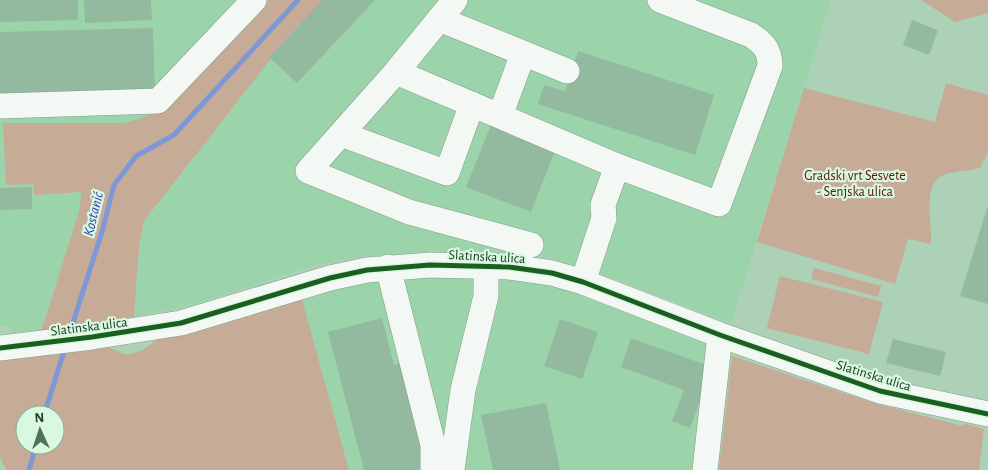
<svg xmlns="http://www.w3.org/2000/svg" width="988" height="470" viewBox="0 0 988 470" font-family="'Alegreya Sans',sans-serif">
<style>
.built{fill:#9bd4aa}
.green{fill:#c6ab96;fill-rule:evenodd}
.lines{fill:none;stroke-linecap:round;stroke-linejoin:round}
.stream{stroke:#7d97d7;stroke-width:5}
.building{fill:#93ba9f}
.minor-casing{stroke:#819d88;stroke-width:26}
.minor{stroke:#f3f8f4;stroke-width:25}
.cycleway-casing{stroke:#d8f9df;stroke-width:8}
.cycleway{stroke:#1b5e20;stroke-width:5}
.labels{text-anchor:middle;stroke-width:4.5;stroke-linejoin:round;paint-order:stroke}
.park-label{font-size:14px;fill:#601206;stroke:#d8f9df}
.street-label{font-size:14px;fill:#203b28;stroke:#d8f9df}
.water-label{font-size:15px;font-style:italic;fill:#333db5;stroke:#d8f9df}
</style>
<rect width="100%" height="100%" fill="#add1b6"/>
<path class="built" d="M0,0H268L217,56L162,108L143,118L124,123L33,184L34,195L81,191L80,208L41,332L15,335L7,326H0Z
M323,0H831L731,324L609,277L540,256L497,254L371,255L341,260L313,266L192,305L134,317L139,247L144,221L269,61Z
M370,276L538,277L732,349L719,470H349L301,296Z"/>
<path class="green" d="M268,0H323L269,61L144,221L139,247L134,317L41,332L80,208L81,192L34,195L33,184L6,185L3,123H124L143,118L162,108L217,56Z
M921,0H988V13L955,22Z
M946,83L988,95V152L980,168C969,171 957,171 946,174C920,182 933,224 931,244L908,239L895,284L757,242L804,88L935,122Z
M814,268L881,286L878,297L811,279Z
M780,276L883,302L869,354L767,328Z
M301,296L349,470H6L0,457V359L106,346L126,355L141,351L164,335ZM25,415H55V445H25Z
M732,356L877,404L963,426L964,423L984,429L979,470H719Z"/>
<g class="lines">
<path class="stream" d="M70,332L102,232L114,185L136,156L174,135L298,0
M44,415L65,348
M29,470L36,445"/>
</g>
<path class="building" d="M0,0H78V20L0,22Z
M84,0H151L152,20L85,23Z
M323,0H375L297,83L269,57Z
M912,20L938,30L929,55L903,45Z
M153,28L155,93L0,97V32Z
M578,51L714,95L695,155L538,104L544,85L565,91Z
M491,125L555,151L531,212L466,187Z
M32,187V209L0,210V188Z
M988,205V304L960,296Z
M382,318L394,365L400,363L427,464L423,470H364L328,332Z
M560,319L598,332L582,379L544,366Z
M631,338L706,365L702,396L690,428L672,421L684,390L621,367Z
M893,339L946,352L940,376L886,363Z
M546,403L560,470H493L481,415Z"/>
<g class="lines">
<g class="minor-casing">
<path id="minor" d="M455,0L396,72L617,166L719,204L770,66C770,50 764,44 751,35L660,0
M439,19L567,71
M396,72L308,171L409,212L531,245
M0,106L158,101L254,0
M500,116L523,54
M341,134L447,173L472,104
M388,267L433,445V470
M583,282L604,218L603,205L617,166
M0,348L92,337L181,323L330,278L367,270L430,265L509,267L552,273L583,282L720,335L880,391L988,414
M452,470L463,390L486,296V265
M705,470L720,335"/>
</g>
<use href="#minor" class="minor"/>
<g class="cycleway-casing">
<path id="cycleway" d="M0,348L92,337L181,323L330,278L367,270L430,265L509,267L552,273L583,282L720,335L880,391L988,414"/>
</g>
<use href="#cycleway" class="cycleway"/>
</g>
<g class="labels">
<g class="park-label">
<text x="855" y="180">Gradski vrt Sesvete<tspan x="855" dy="16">- Senjska ulica</tspan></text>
</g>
<g class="street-label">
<text transform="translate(487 256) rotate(3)" y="5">Slatinska ulica</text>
<text transform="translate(89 326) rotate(-7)" y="5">Slatinska ulica</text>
<text transform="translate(874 375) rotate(17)" y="5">Slatinska ulica</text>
</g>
<g class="water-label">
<text transform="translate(93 214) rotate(-76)" y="5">Kostanić</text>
</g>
</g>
<g transform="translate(40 430) rotate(357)"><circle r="24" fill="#d8f9df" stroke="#8ead96"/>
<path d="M0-4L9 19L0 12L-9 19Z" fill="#51705a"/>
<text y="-8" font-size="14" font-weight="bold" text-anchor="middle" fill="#203b28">N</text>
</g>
</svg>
